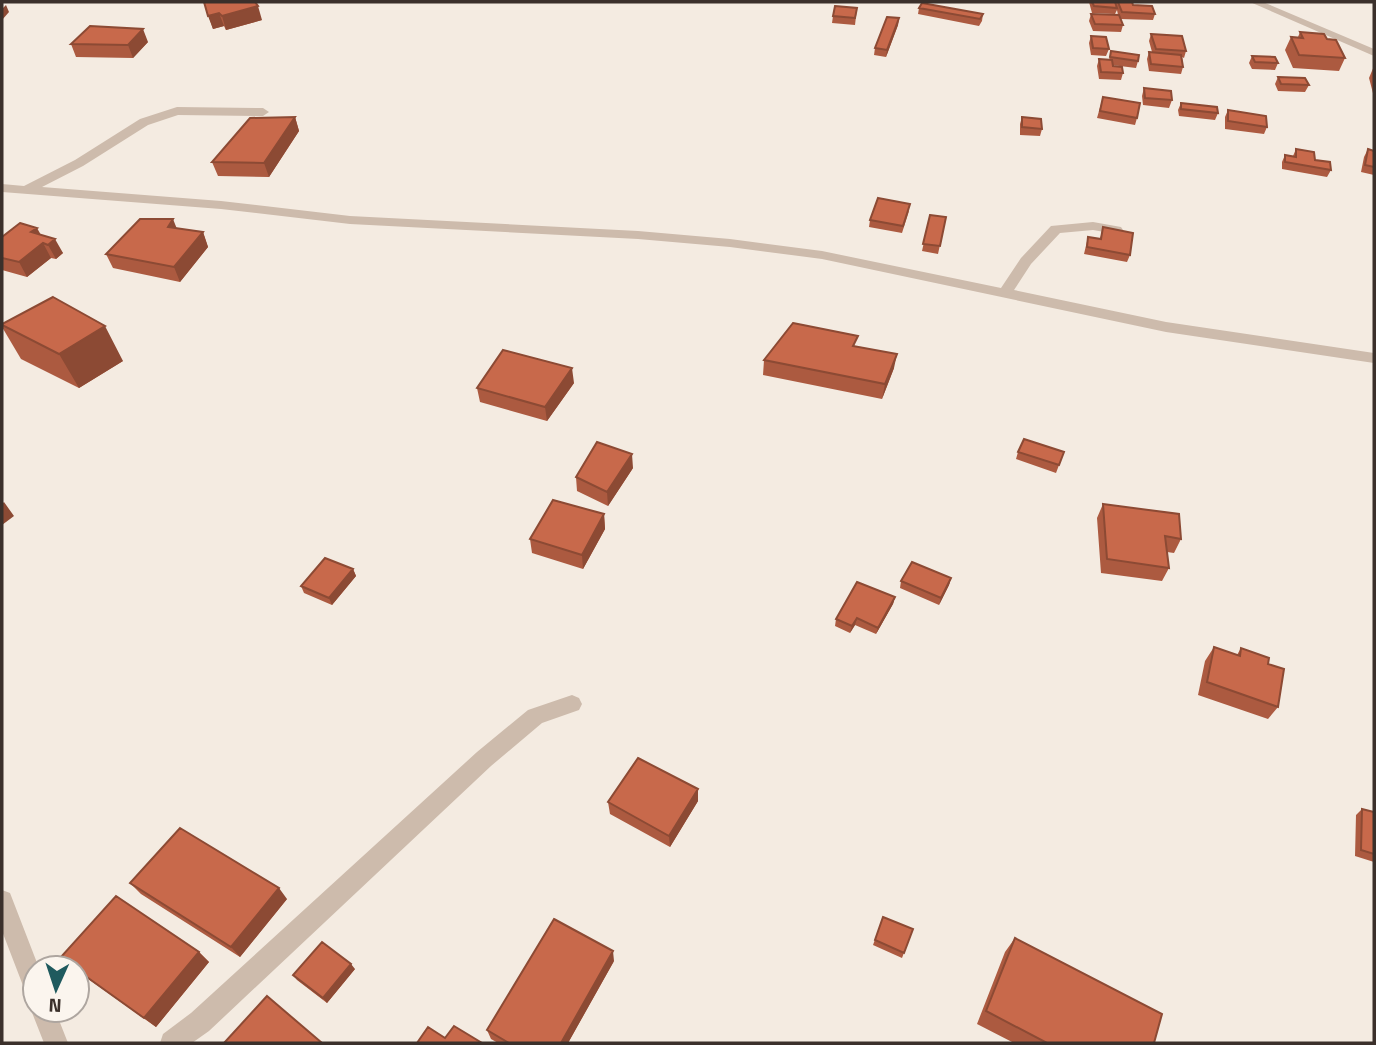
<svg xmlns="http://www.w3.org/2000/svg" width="1376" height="1045" viewBox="0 0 1376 1045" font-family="'Titillium Web',sans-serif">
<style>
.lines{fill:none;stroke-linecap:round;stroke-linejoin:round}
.minor{fill:#cdbbac;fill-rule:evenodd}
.wall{fill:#ac5a40}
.shaded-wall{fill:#8c4a34}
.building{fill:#c8694b;stroke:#8c4a34;stroke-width:2}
</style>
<rect width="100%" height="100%" fill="#f4ebe1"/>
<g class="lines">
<path class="minor" d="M1250,2H1263L1374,49V56Z
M177,107L263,108L269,112L263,116L178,115L148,125L83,166L42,187L221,201L350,216L638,231L730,239L822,251L1001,288L1021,258L1051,226L1093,222L1121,227L1123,230L1116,234L1093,230L1060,233L1031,264L1014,290L1166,322L1374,353V363L1166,332L822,259L730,247L638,239L350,224L221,209L2,192V184L24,186L75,160L140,119Z
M572,695L579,698L582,704L579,710L542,723L491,766L209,1031L192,1043H160L163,1034L191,1013L477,752L528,710Z
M2,890L10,893L39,968H35V1000L27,996L2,931Z
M35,1001V1010H55L68,1043H44L31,1010Z"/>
</g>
<path class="wall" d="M204,2L262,20L226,30L224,26L213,29Z
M1089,2H1132L1133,5L1155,14L1153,20L1120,19L1123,25L1121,32L1093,31L1089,21L1091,14L1118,15L1117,10L1115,14L1092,13Z
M857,8L855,25L832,23L833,16Z
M919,8L983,14L982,21L979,26L918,14Z
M899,18L898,25L886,57L874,55L875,48Z
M1300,32L1327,39L1345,58L1339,71L1293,68L1285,50L1291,37H1298Z
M1151,34L1186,51L1184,58L1182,57L1183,67L1181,74L1149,71L1147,59L1149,52H1152L1149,41Z
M1091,36L1109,49L1106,56L1091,55L1089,43Z
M148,42L133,58L76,57L71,44Z
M1111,51L1138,61L1136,68L1112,65L1123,73L1121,80L1099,79L1097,66L1099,59L1109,60Z
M1252,56L1278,63L1275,70L1252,69L1249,63Z
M1374,66V97L1369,78Z
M1278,77L1309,85L1305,92L1278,91L1275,84Z
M1144,88L1172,100L1169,108L1143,105L1142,96Z
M1103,97L1137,118L1135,125L1097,118Z
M1181,103L1218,113L1215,120L1179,116L1178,110Z
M1228,110L1267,127L1264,134L1225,129V117Z
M295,117L299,131L269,177L218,176L212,162Z
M1022,117L1042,129L1040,136L1020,135V124Z
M1296,149L1331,170L1327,177L1282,169V162L1285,155L1293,156Z
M1368,149L1374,151V175L1361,172L1364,157Z
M909,211L902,233L869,227L870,220Z
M930,215L946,217L938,254L922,251Z
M1103,227L1130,255L1127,262L1084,254L1088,237L1100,239Z
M177,228L203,232L208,247L180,282L113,268L106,254Z
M41,235L63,253L56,259L51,258L27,277L2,270V237Z
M2,324L123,361L79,388L21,359L2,327Z
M764,360L894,368L882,399L763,375Z
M574,383L547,421L480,402L477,388Z
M1018,452H1064L1056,473L1016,459Z
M633,468L608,506L577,491L576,477Z
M1103,504L1181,539L1174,553L1167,552L1169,568L1162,581L1101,573L1097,518Z
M604,514L605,529L583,569L532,553L530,539Z
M353,569L356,576L332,605L304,593L301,586Z
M951,578L949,585L939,605L900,588L901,581Z
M895,597L893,604L876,634L855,625L850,633L835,626L836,619Z
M1214,647L1237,655L1241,648L1268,664L1278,707L1268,719L1198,695L1205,661Z
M698,789V801L670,847L610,814L608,802Z
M1362,809L1374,812V862L1355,856L1356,815Z
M130,883L287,899L240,957L141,894Z
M883,917L913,929L902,958L873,945Z
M1015,938L1154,1043H1014L977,1024L1005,952Z
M199,952L209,962L156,1027L77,971V968H73L60,958Z
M614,961L568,1043H498L491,1039L487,1030Z
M355,969L327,1003L297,980L293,975Z"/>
<path class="shaded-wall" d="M6,5L9,12L2,20V9Z
M258,6L262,20L226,30L222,16Z
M219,13L224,26L213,29L208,16Z
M899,18L898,25L886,57L887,50Z
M143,29L148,42L133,58L128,45Z
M295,117L299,131L269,177L264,163Z
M173,219L179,234L168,227Z
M37,228L45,242L43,243L51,258L27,277L19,262L31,232Z
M203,232L208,247L180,282L174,267Z
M55,239L63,253L56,259L48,245Z
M105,326L123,361L79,388L59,354Z
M897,354L894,368L882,399L885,384Z
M572,368L574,383L547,421L545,407Z
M632,454L633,468L608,506L607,492Z
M4,502L14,516L2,525V504Z
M604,514L605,529L583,569L582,555Z
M353,569L356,576L332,605L329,598Z
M951,578L949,585L939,605L941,598Z
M895,597L893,604L876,634L878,628Z
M857,618L855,625L850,633L852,626Z
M698,789V801L670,847L669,836Z
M279,888L287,899L240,957L231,947Z
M613,951L614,961L568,1043H561Z
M199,952L209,962L156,1027L144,1018Z
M351,964L355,969L327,1003L323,998Z"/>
<path class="building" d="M204,2H255L258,6L222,16L219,13L208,16Z
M1092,2H1115L1117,8L1094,6Z
M1118,2H1132L1133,5L1152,6L1155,14L1122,12Z
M922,3L983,14L980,19L919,8Z
M835,6L857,8L855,18L833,16Z
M1091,14L1119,15L1123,25L1095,24Z
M887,17L899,18L887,50L875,48Z
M90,26L143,29L128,45L71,44Z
M1300,32L1324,34L1327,39L1336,40L1345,58L1299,55L1291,37L1303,38Z
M1151,34L1182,36L1186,51L1156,49Z
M1091,36L1106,37L1109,49L1093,48Z
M1111,51L1139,55L1138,61L1110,57Z
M1149,52L1181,55L1183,67L1151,64Z
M1252,56L1275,57L1278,63L1255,62Z
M1099,59L1112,60L1113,66L1122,67L1123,73L1101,72Z
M1278,77L1305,78L1309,85L1281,84Z
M1144,88L1171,91L1172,100L1145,98Z
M1103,97L1140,103L1137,118L1100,111Z
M1181,103L1217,107L1218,113L1181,109Z
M1228,110L1266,116L1267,127L1228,121Z
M295,117L264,163L212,162L250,118Z
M1022,117L1041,119L1042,129L1022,127Z
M1296,149L1314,152L1315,160L1330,162L1331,170L1285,162V155L1296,157Z
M1368,149L1374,151V167L1365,165Z
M878,198L910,204L903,226L870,220Z
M930,215L946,217L940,246L923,244Z
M140,219H173L168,227L203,232L174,267L106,254Z
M20,223L37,228L31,232L55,239L48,245L43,243L19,262L2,258V237Z
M1103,227L1133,233L1130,255L1087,247L1088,237L1101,239Z
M53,297L105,326L59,354L2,325V324Z
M793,323L858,336L853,346L897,354L885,384L764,360Z
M503,350L572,368L545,407L477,388Z
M1024,439L1064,452L1059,465L1018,452Z
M597,442L632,454L607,492L576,477Z
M553,500L604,514L582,555L530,539Z
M1103,504L1179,514L1181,539L1165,536L1169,568L1107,559Z
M325,558L353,569L329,598L301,586Z
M912,562L951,578L941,598L901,581Z
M857,582L895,597L878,628L857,618L852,626L836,619Z
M1214,647L1240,656L1241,648L1269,658L1268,664L1284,669L1278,707L1207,682Z
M638,758L698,789L669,836L608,802Z
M1362,809L1374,812V854L1361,850Z
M180,828L279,888L231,947L130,883Z
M116,896L199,952L144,1018L77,970V968H74L60,958Z
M883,917L913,929L904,953L875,940Z
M554,919L613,951L561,1043H509L487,1030Z
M1015,938L1162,1014L1154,1043H1047L986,1011Z
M322,942L351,964L323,998L293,975Z
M267,996L322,1043H224Z
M454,1026L482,1043H417L428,1027L445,1038Z"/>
<rect width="1376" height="1045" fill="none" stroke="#3b302b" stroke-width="7"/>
<g transform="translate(56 989) rotate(183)"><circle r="33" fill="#fbf5ee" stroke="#aea6a0" stroke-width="2"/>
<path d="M0-5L12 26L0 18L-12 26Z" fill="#1f5a5e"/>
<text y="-10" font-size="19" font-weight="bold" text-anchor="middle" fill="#3b302b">N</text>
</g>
</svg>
